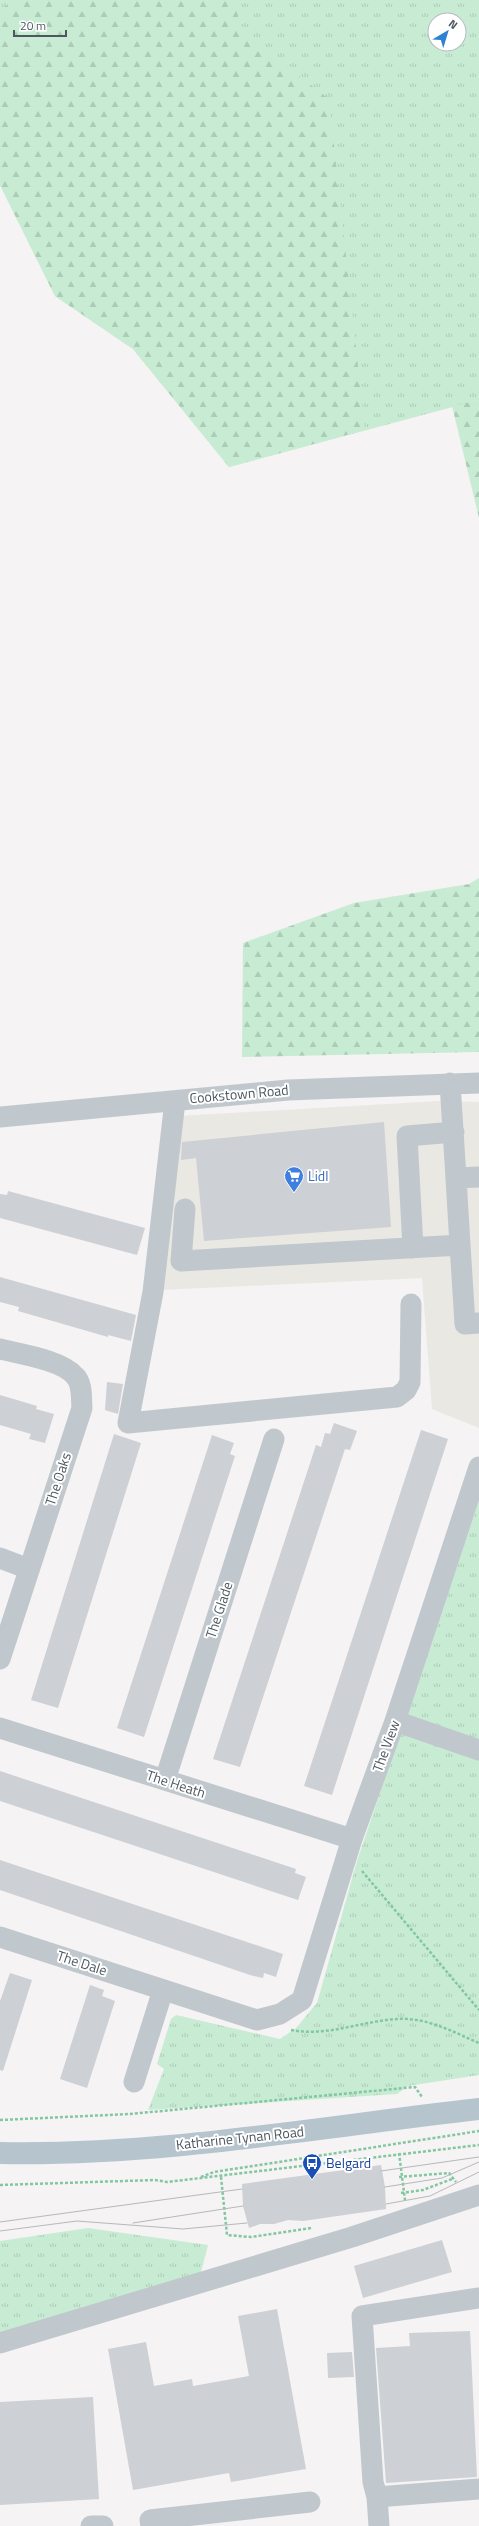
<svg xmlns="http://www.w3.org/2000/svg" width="479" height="2526" viewBox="0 0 479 2526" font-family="'Titillium Web',sans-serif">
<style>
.commercial{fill:#eae8e2}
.grass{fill:url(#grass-tufts);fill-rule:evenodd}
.forest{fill:url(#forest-firs)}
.building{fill:#cdd0d4}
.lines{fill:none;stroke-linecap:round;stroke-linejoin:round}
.path{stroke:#83c7a1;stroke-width:2.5;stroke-dasharray:3 2;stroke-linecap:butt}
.minor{stroke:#c0c8cd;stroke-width:21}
.major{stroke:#b6c4ce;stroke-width:22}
.tram{stroke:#b6b9bc;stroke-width:1}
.labels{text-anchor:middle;stroke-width:4;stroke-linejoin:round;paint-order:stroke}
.street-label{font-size:14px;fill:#4c575f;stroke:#fff}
.shop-label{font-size:14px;fill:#366cbe;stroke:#fff;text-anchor:start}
.transit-label{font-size:14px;fill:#164399;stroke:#fff;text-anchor:start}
</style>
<defs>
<pattern id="grass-tufts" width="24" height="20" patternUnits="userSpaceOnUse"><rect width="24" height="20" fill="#c8ecd3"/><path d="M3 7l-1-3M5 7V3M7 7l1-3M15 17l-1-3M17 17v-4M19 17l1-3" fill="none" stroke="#adccb8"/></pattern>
<pattern id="forest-firs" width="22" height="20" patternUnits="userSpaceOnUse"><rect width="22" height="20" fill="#c8ecd3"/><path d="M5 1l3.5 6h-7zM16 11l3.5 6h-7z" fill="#adccb8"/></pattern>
</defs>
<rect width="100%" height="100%" fill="#f5f3f3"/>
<path class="commercial" d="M439,1101L479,1102V1428L432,1409L422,1278L159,1290L179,1116Z"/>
<path class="grass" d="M0,0H479V400L229,467L133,349L55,296L0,185ZM435,20H459V44H435Z
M479,1501V2075L408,2086L397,2094L148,2110L164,2069L157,2064L171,2019L176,2015L280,2039L296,2028L317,2003L357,1861Z
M88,2228L208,2245L199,2280L0,2339V2241Z"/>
<path class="forest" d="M14,0H235L241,31L329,99L365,430L229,467L133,349L55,296L0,185V10Z
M479,400V518L452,406Z
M479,878V1052L242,1057L243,943L354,903L469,884Z"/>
<path class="building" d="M384,1122L391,1227L204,1241L196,1158L181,1160L182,1142Z
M8,1191L145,1228L137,1255L0,1218V1194L7,1195Z
M0,1277L136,1315L131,1341L108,1335V1337L18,1311L19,1307L0,1302Z
M107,1382L123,1384L118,1414L105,1410Z
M0,1395L37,1406L36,1409L54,1414L45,1443L29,1439L31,1434L0,1425Z
M334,1423L357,1431L350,1450L345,1449L240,1767L213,1759L316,1445L321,1447L325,1433L330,1434Z
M421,1430L448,1439L332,1795L304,1786Z
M114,1434L141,1443L58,1708L31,1700Z
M212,1435L234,1443L230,1454L235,1456L144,1737L117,1728Z
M0,1771L296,1869L295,1873L306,1877L298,1900L0,1801Z
M0,1860L283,1954L276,1977L264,1973L263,1978L250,1975L0,1890Z
M10,1973L32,1980L3,2071L0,2070V2001Z
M90,1985L104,1990L102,1996L115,2001L87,2088L60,2079Z
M381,2165L385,2187L386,2209L303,2221L288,2220L274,2224H260L249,2228L243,2206L242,2184Z
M442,2240L452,2272L363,2298L354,2266Z
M277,2309L306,2469L231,2482L229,2473L133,2490L108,2349L146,2342L154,2386L192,2379L193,2386L249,2376L238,2316Z
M470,2331L477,2477L386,2483L376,2348L410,2346L409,2333Z
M352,2352L354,2377L328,2378L327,2353Z
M93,2397L99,2499L0,2505V2402Z"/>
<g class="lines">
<path class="path" d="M362,1871L479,2010
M291,2030C327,2037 362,2021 397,2019C427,2017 453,2032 479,2043
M0,2120L130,2114L415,2087L422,2097
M399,2153L405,2200
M201,2177L214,2172L479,2131
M221,2177L227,2235L251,2237L311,2228
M399,2177L449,2173L456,2182
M0,2185L155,2180L167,2182L479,2145
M401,2193L423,2190L452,2179"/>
<path class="minor" d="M450,1083L456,1178L479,1177
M175,1101L153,1292L128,1423L397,1397L406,1390L410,1382L411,1304
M0,1117L288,1090L479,1083
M456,1178L460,1245
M185,1209L181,1261L460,1245L465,1324L479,1323
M413,1248L407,1136L454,1132
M0,1349C20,1354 62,1360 75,1376C83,1384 81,1398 82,1408L0,1659
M0,1558L29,1569
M395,1721L479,1750
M0,1728L352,1839
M165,1780L274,1439
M0,1937L257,2020L280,2014L302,2000L352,1839L395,1721L479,1467
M134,2082L163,1990
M0,2343L352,2237L479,2195
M377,2497L373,2482L362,2316L479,2298
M91,2526H103
M151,2526L150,2520L310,2502
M379,2526L377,2497L479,2489"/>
<path class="major" d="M0,2153C161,2156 320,2127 479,2109"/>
<path class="tram" d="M381,2171L479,2157
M385,2187L442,2178L479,2162
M386,2204L430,2196L479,2172
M0,2222L242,2189
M133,2223L243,2206
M0,2231L77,2221L183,2229L247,2223"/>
</g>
<defs>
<g id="supermarket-pin" transform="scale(1)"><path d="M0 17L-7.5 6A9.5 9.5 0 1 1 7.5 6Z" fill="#3f7fe0" stroke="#fff"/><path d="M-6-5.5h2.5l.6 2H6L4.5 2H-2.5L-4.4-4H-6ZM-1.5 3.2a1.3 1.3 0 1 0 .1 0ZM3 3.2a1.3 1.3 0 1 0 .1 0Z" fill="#fff"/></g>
<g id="bus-pin" transform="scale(1)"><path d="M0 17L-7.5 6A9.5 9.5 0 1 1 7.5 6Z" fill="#1a4fb4" stroke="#fff"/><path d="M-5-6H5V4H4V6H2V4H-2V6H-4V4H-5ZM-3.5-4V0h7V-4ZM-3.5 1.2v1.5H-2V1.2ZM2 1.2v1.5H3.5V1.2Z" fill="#fff"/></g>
</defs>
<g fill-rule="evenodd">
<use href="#supermarket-pin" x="294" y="1176"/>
<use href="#bus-pin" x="312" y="2163"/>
</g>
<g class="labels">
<g class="street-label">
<text transform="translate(239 1094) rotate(-5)" y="5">Cookstown Road</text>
<text transform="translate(58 1479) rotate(-72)" y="5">The Oaks</text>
<text transform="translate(219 1610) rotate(-72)" y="5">The Glade</text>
<text transform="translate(386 1746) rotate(-70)" y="5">The View</text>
<text transform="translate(176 1784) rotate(18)" y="5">The Heath</text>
<text transform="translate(82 1963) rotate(18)" y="5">The Dale</text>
<text transform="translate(240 2138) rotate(-6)" y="5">Katharine Tynan Road</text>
</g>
<g class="shop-label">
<text x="308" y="1181">Lidl</text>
</g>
<g class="transit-label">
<text x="326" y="2168">Belgard</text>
</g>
</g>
<g transform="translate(447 32) rotate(38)"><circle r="19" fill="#ffffff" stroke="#b7bcbf"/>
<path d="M0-3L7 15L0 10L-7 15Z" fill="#2f82d3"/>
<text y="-6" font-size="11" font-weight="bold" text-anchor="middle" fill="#4c575f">N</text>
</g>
<path d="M14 30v6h52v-6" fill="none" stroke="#4c575f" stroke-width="2"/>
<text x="20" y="30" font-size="12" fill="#4c575f" stroke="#ffffff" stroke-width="3" paint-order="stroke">20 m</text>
</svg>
